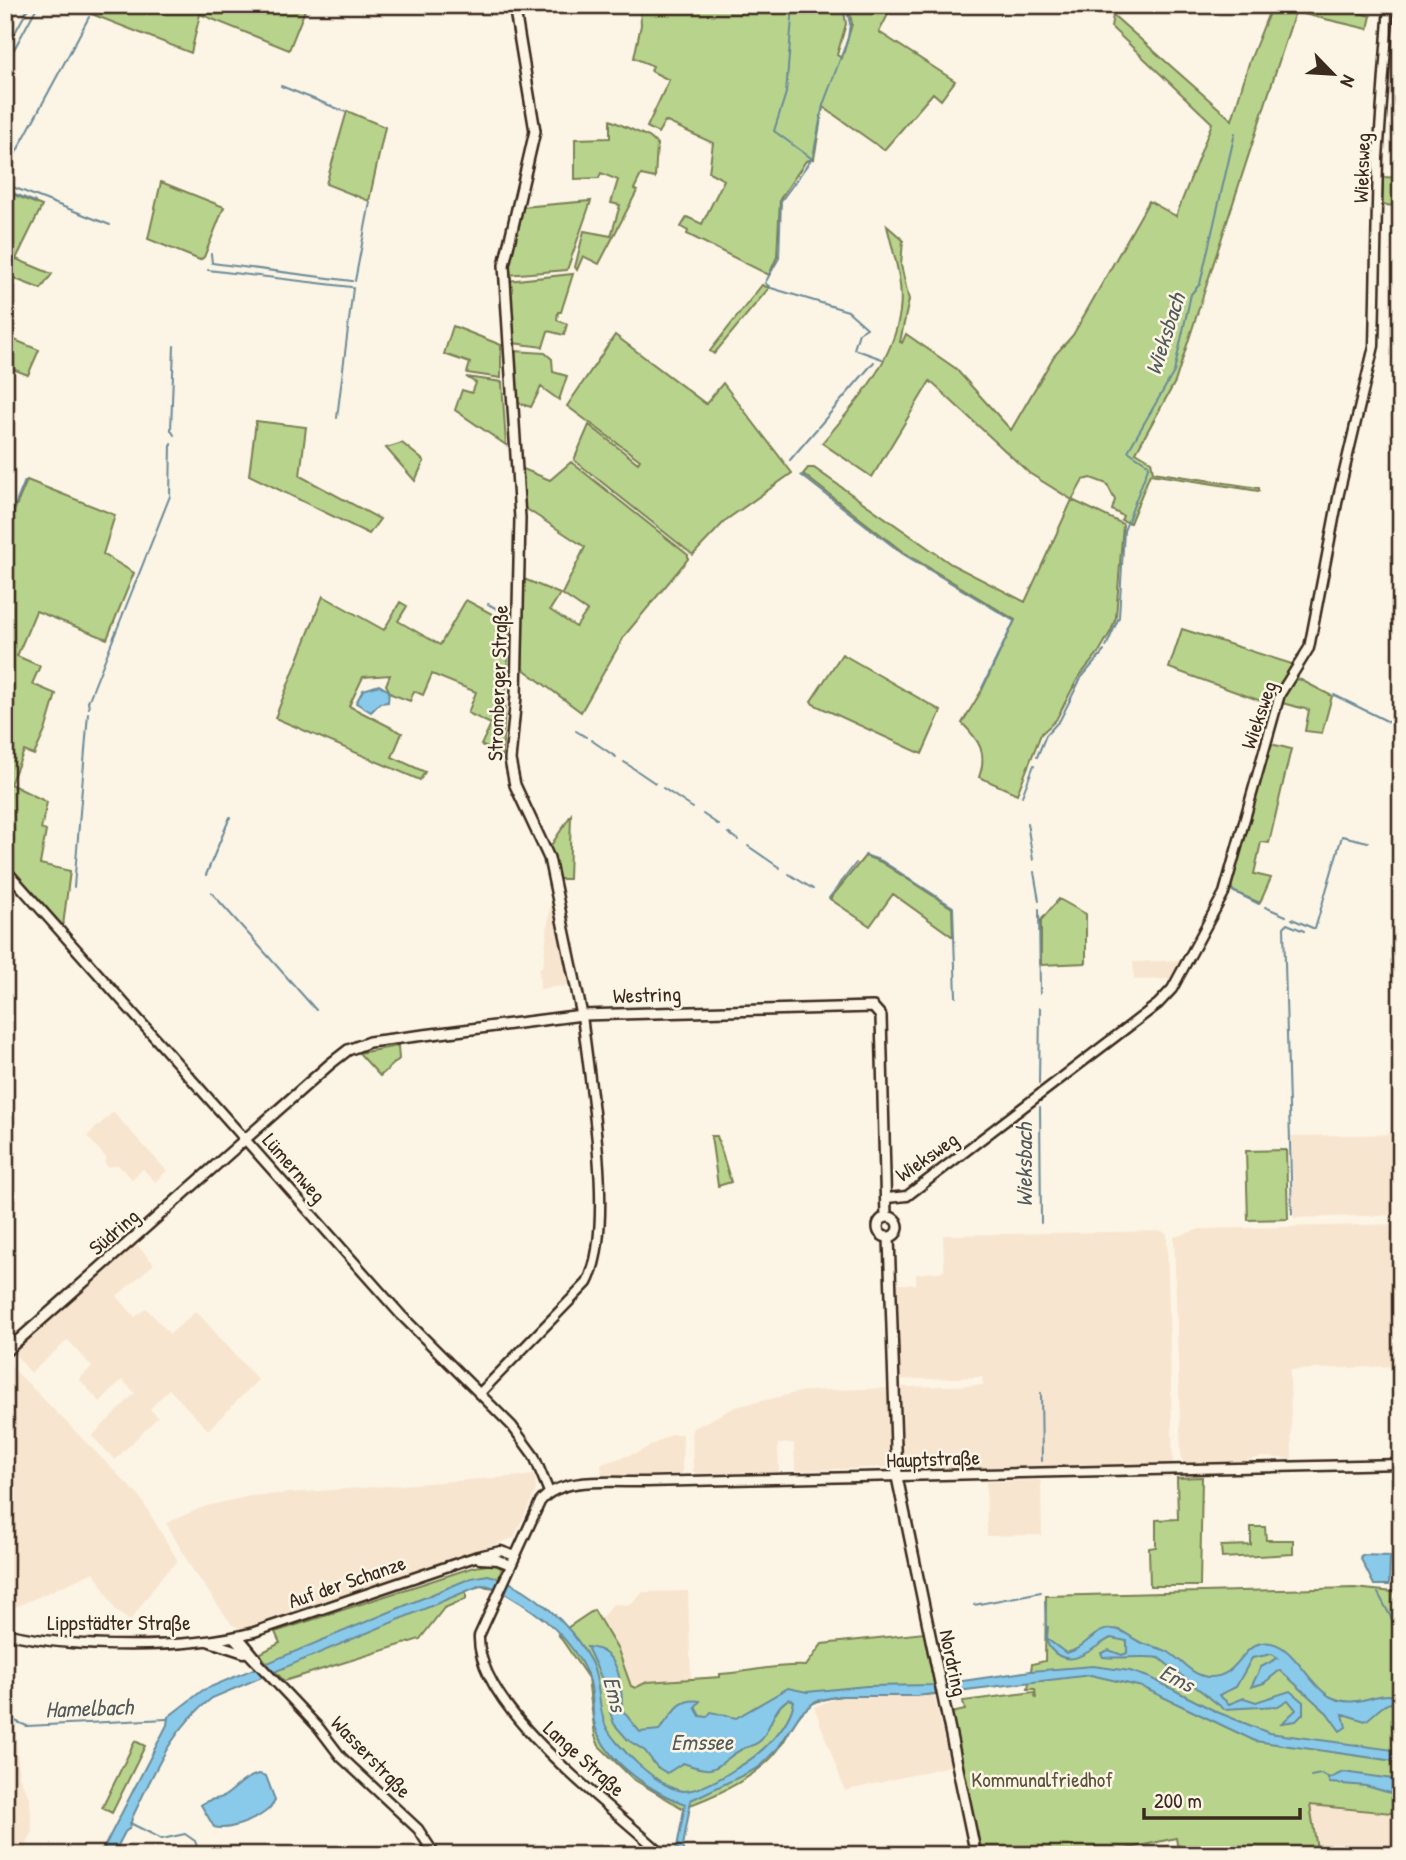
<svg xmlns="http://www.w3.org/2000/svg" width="1406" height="1860" viewBox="0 0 1406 1860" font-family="'Patrick Hand',sans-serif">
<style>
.built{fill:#f8e5d0}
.green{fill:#b8d48c;stroke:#7a7f55;stroke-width:2}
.water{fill:#89caea;stroke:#6a8a98;stroke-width:2}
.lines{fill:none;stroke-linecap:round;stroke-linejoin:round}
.stream{stroke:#6a8a98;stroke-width:2}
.tertiary-casing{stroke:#3b2a1e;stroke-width:13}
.secondary-casing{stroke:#3b2a1e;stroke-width:14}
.tertiary{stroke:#fcf5e5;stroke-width:8}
.secondary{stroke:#fcf5e5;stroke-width:9}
.labels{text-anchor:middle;stroke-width:5;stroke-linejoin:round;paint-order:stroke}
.street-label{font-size:21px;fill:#3b2a1e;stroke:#fcf5e5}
.park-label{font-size:21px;fill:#5a543a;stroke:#fcf5e5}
.water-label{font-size:23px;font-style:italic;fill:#525a5b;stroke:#fcf5e5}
</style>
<rect width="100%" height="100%" fill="#fcf5e5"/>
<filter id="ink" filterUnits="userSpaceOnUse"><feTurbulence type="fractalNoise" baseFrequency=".0143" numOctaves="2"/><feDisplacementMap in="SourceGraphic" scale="14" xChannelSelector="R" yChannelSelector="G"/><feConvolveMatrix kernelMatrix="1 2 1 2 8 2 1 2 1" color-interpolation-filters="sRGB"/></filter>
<g filter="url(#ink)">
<path class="built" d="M551,898L572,985L540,989L539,969L543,965Z
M1182,960L1172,979L1134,980L1133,962Z
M113,1112L167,1171L155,1182L143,1169L132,1179L118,1165L108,1167L104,1162L107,1159L87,1136Z
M1401,1134V1215L1294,1218L1291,1136Z
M1401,1224V1366L1290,1370L1292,1459L1262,1457L1237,1463L1187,1464L1181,1459L1174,1237L1200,1229Z
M1162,1231L1167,1234L1173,1462L1170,1465L910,1469L903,1464L902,1387L983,1385L982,1377L898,1380L895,1284H916V1274L944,1271L943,1235Z
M133,1245L138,1246L154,1264L117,1296L135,1317L146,1308L170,1334L196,1311L258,1380L208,1430L169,1389L150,1409L158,1417L115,1460L92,1436L135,1393L122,1380L100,1402L79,1379L92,1367L68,1340L31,1373L13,1352Z
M5,1360L140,1497L178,1561L163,1575L130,1621L116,1611L94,1572L9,1610L14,1625L5,1623Z
M889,1388L890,1464L887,1467L795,1471L794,1443L778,1444L779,1472L696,1474L693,1471L692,1429L735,1407L804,1391Z
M672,1434H683L682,1474L602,1477L601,1464L639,1452Z
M535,1475L536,1490L514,1538L241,1629L232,1625L192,1569L166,1523L206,1506L250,1496Z
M1041,1480L1042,1535L987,1536L986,1482Z
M688,1591L691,1679L647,1681L635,1687L632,1686L619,1650L601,1618L613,1604L631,1605L643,1592Z
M934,1695L950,1766L845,1791L814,1707L839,1697Z
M5,1725L16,1734L19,1776L30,1799L32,1833L22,1855H5Z
M1318,1803L1401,1814V1855H1318L1309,1805Z"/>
<path class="green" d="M94,5H307L289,50L200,14L191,53L89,13Z
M640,5H843L846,24L837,55L842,58L852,24L848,5H893L879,32L955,81L941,100L933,93L884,150L823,107L814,159L806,161L780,199L777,257L769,275L687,234L688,231L681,227L687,217L702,224L724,180L709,172L713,143L665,121L658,133L647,127L669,80L651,71L653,66L634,58L641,25Z
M1272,5H1328L1371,16L1368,29L1295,12L1175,382L1136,452L1151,461L1153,472L1259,488V491L1150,474L1130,523L1121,520L1123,516L1112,510L1115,500L1107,484L1091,478L1083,480L1072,500L1123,524L1116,617L1111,631L1099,652L1078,678L1056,720L1041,734L1017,794L979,777C988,753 979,740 962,723L982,690L1015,620L903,552L803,474L808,468H814L951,564L1025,602L1072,500L1029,473L930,381L872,477L822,443C854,406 894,361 900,311C904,283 893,252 887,226L903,240L901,265L909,300L900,342L902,343L906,334L955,368L1011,430L1054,356L1073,335L1149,201L1176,216L1212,123L1111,27L1113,15L1232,120L1249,63Z
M347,111L385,127L369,201L326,184Z
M610,120L649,137L657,144L655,178L641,175L634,189L637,191L599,264L583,256L577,270L575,267L584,231L611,236L620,205L611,203L618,180L601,173L599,178L575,179V139L610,138Z
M1383,177L1401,178V206L1382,205Z
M161,182L224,207L204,257L200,260L148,239Z
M5,191L42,206L16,259L52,274L41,289L5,275Z
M591,201L567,270L507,275L522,207Z
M573,274L561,312H558L557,320L567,324L564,335L548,331L543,347L513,343L508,281Z
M762,285L769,288L714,354L710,351Z
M453,326L501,345V378L467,373L470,363L444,354Z
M615,335L706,404L723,383L792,473L726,520L693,555L574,460L589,425L638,463L640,460L567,406Z
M5,336L39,350L28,375L5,366Z
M514,351L545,353L552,359L553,372L567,376L559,400L541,387L531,407L518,403Z
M466,377L502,382L506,445L455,410L462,390L472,393L476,383Z
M256,421L306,427L300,476L380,519L369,534L249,475Z
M402,443L424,461L415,481L386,448Z
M571,462L688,555V559L625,635L581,712L522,668L524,579L560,594L550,610L576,627L587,611L562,594L585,547L525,508L521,468L550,480Z
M27,480L115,515L103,554L134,573L107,639L36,611L17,656L40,666L32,684L56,694L45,731L34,755L24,751L10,784L47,802L41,829L46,831L40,864L70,871L63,926L5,861V533Z
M323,596L384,630L400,602L407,606L398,621L440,645L466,600L494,615L493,621L496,617L510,624L502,756L481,745L491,724L468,713L476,692L432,674L423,695L414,691L410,701L391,694L386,685L390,675L363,677L349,706L402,733L392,757L425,772L420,780L275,718Z
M1182,629L1295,665L1280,684L1272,705L1169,668Z
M842,654L941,711L922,754L813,704L811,701Z
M1299,679L1332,696L1322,733L1305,731L1309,710L1282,703C1285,693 1289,682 1299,679Z
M1271,744L1291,749L1269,843L1261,842L1254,874L1271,878L1260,903L1234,892L1231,887Z
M571,815L569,879H559L550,847Z
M865,856L881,862L952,908L953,937L893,894L870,926L830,899Z
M1059,899L1086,914V963L1041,965V920Z
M398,1046L399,1059L380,1076L359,1053Z
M711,1136H717L731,1182L718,1186Z
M1286,1150L1288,1219L1248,1220L1246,1151Z
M1202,1477L1200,1586H1150L1149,1548L1156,1547V1520L1178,1519L1177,1478Z
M1265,1527L1266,1540H1293V1554L1222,1558L1221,1546L1251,1545V1527Z
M494,1564L502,1569L494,1588L481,1586L466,1590V1599L444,1608L420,1639L284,1681L259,1654L280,1643L275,1632L474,1567Z
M1354,1588L1394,1592L1401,1604V1814L1310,1805L1318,1855H1179L1176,1838L1099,1855H981L951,1713L965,1710L963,1701L1034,1692L1036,1699L1035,1689H1028L1032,1664L1045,1661L1046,1596Z
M594,1610L618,1650L631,1686L635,1688L647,1682L720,1677V1674C750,1672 776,1664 806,1666L822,1644L924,1633L936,1694C899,1699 854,1689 818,1701C797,1709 790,1734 778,1750C757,1778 713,1797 682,1808L633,1779L599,1746L595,1736L588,1678L558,1634Z
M135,1741L145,1746L112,1813L102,1808Z"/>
<path class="water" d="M379,685L389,691L388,702L380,703L371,712L356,703L363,690Z
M1362,1555L1390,1556L1389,1585H1374L1360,1557Z
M488,1575C529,1584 572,1625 591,1662C601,1682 597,1703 605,1724C612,1744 662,1790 683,1791C701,1791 723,1777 737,1768C759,1756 790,1727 794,1701L789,1699C774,1707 771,1726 762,1739C756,1746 749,1746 742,1749C713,1765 721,1777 683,1763L667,1773L657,1767L645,1751L628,1740L614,1724L610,1712V1696L587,1647C620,1649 622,1683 622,1710L640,1732L659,1730C673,1715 678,1697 700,1701L695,1707L700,1716L707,1717L711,1712L736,1718L788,1688L807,1692L866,1686L935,1685L1031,1671L1093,1666L1130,1671L1151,1678L1217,1712L1269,1733L1401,1751V1762L1255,1741L1142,1687L1091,1675L916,1696H839L816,1701L801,1713L778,1748L758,1768L691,1800L683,1846L685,1855H679L677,1847L685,1804C653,1793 613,1766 598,1734C589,1716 596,1694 588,1676C570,1636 542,1615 506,1594C497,1589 491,1585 481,1585L212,1698C171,1729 154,1773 132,1818L130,1828L125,1832L113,1855H100L167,1725L168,1717L203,1690L471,1578Z
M1048,1626L1047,1639L1066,1653C1084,1650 1094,1628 1112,1629C1124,1629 1130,1638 1140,1642C1149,1647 1161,1647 1170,1653C1182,1661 1194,1677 1210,1677C1238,1677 1240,1648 1261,1643C1291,1637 1306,1683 1329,1696C1359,1712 1376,1687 1401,1698V1733L1395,1722L1400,1704C1385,1698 1377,1714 1365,1721L1343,1714L1346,1727L1340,1731L1327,1713L1280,1670L1264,1683L1251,1687L1261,1667L1278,1658L1272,1654L1252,1658L1236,1687L1219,1695L1229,1704L1244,1698L1256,1702L1290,1691L1303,1702V1714L1296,1721L1282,1723L1296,1710L1288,1700L1278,1706L1224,1709L1159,1658C1141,1655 1123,1659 1103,1657L1101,1653L1109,1650L1122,1655L1127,1653V1641L1111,1638C1092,1647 1071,1673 1050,1648C1045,1641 1045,1634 1048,1626Z
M1343,1772L1399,1780L1401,1796L1366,1786L1330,1783L1328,1779Z
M259,1774L266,1776L275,1800C269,1816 230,1832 214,1827L201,1805C209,1797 218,1801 226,1795C237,1787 245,1777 259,1774Z"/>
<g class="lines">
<path class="stream" d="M75,5L88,11L91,5
M793,5L786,93L774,131L811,158
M846,5L850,24L848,38L823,105L813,157L781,201L779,258L765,283L771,288L848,311L867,328L859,333L854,349L882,359
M5,51L30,5
M5,66L38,5
M281,86L346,112
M5,173L89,17
M5,184L110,225
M5,190L35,202
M211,254L212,263L352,281
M208,270L351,287
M355,281L370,202
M504,338L499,271L506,232
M1378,344L1380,279
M504,348L506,377
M507,389L510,439
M337,418L353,288
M1360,423L1365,400
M174,435L171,430L174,346
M511,444L512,464
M790,460L874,362
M1350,463L1359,427
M801,475L903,554L1014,621
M5,530L25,481
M488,604L508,615
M1318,625L1323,598
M1106,647L1119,617L1124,531L1149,465L1128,451L1174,372L1191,294L1200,284L1235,133
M1310,654L1317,629
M1303,668L1308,658
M982,688L1014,622
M1278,690L1286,677
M1334,695L1401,728
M89,708L88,702L170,496L171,444
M576,731L586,737
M591,740L616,757
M506,755L511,697
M1037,757L1046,735L1060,720L1081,678L1104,651
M624,762L655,783
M507,767L510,780
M663,788L693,808
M1022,796L1034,765
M527,800L550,849
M703,814L719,825
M1027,823L1033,860
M728,833L738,840
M748,846L780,868
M865,855L882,861L953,907L956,997
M1034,872L1039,901
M789,874L813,889
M206,875L230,817
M1232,879L1231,890L1259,904
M74,887L88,713
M211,892L316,1010
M829,898L856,863
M1265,907L1286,916
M1039,909L1040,994
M1292,919L1315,929L1342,836L1368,842
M1039,1083L1040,1008
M1040,1107L1041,1223
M1292,1214L1284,927L1287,924L1304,931
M1041,1393L1042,1461
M1378,1593L1401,1636
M1045,1601L1046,1628
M974,1605L1041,1592
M5,1717L27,1726L167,1719
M1311,1776L1321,1774L1330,1778
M130,1823L162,1839L185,1834L195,1841L200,1855"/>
<g class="tertiary-casing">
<path id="tertiary" d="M5,869L401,1315L512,1426L534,1456L549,1492
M887,1198L907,1196L1158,1004L1172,989L1224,893L1280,694L1309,648L1339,493L1374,346L1378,158L1389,5
M479,1394L587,1283C616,1228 589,1080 582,1015
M480,1559L498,1560L511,1565
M5,1633C72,1649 187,1650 254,1632L478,1556L501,1551L515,1556
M238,1636L257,1659
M233,1637L319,1728L341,1757L418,1829L435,1855
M210,1642L244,1653
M663,1855C612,1806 476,1709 479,1636L540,1502C560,1475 616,1483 646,1482L1401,1464"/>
</g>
<g class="secondary-casing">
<path id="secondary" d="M514,5L535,131L504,265L520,518L516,696L510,760L515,785L549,858L582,1015
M878 1227a10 10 0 1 1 20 0a10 10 0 1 1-20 0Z
M889,1237L897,1477L976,1855
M5,1352L330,1064L348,1050L369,1042L582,1015L873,1007L881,1016L886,1217"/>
</g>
<use href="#tertiary" class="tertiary"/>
<use href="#secondary" class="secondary"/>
</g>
</g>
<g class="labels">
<g class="street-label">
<text transform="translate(1362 168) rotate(-88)" y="7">Wieksweg</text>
<text transform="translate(498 683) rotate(-88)" y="7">Stromberger Straße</text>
<text transform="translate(1259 715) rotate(-71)" y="7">Wieksweg</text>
<text transform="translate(647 995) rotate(-2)" y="7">Westring</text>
<text transform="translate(927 1157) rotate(-35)" y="7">Wieksweg</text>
<text transform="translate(294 1168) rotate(49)" y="7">Lümernweg</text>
<text transform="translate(114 1232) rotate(-41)" y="7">Südring</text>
<text transform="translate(933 1459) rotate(-2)" y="7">Hauptstraße</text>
<text transform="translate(347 1582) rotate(-19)" y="7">Auf der Schanze</text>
<text x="119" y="1630">Lippstädter Straße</text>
<text transform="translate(953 1663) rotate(78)" y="7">Nordring</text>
<text transform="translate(371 1757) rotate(46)" y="7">Wasserstraße</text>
<text transform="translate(584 1759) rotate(42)" y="7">Lange Straße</text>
</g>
<g class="park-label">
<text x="1042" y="1787">Kommunalfriedhof</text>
</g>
<g class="water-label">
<text transform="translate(1165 334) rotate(-72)" y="8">Wieksbach</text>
<text transform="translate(1024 1165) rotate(-90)" y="8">Wieksbach</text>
<text transform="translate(1177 1678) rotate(27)" y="8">Ems</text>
<text transform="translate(615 1694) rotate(76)" y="8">Ems</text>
<text transform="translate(89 1708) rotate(-2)" y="8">Hamelbach</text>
<text x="702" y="1750">Emssee</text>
</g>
</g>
<rect width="1406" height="1860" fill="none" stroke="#fcf5e5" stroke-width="28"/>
<rect x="14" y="14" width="1378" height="1832" fill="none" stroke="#3b2a1e" stroke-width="2.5" filter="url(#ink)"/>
<g transform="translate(1333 74) rotate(115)" stroke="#fcf5e5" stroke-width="5" paint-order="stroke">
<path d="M0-5L12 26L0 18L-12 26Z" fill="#3b2a1e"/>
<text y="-10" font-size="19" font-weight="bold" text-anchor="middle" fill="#3b2a1e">N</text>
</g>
<path d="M1144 1808v10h156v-10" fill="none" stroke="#3b2a1e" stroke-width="3.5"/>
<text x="1154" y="1808" font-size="21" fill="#3b2a1e" stroke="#fcf5e5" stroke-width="5" paint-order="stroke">200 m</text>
</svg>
